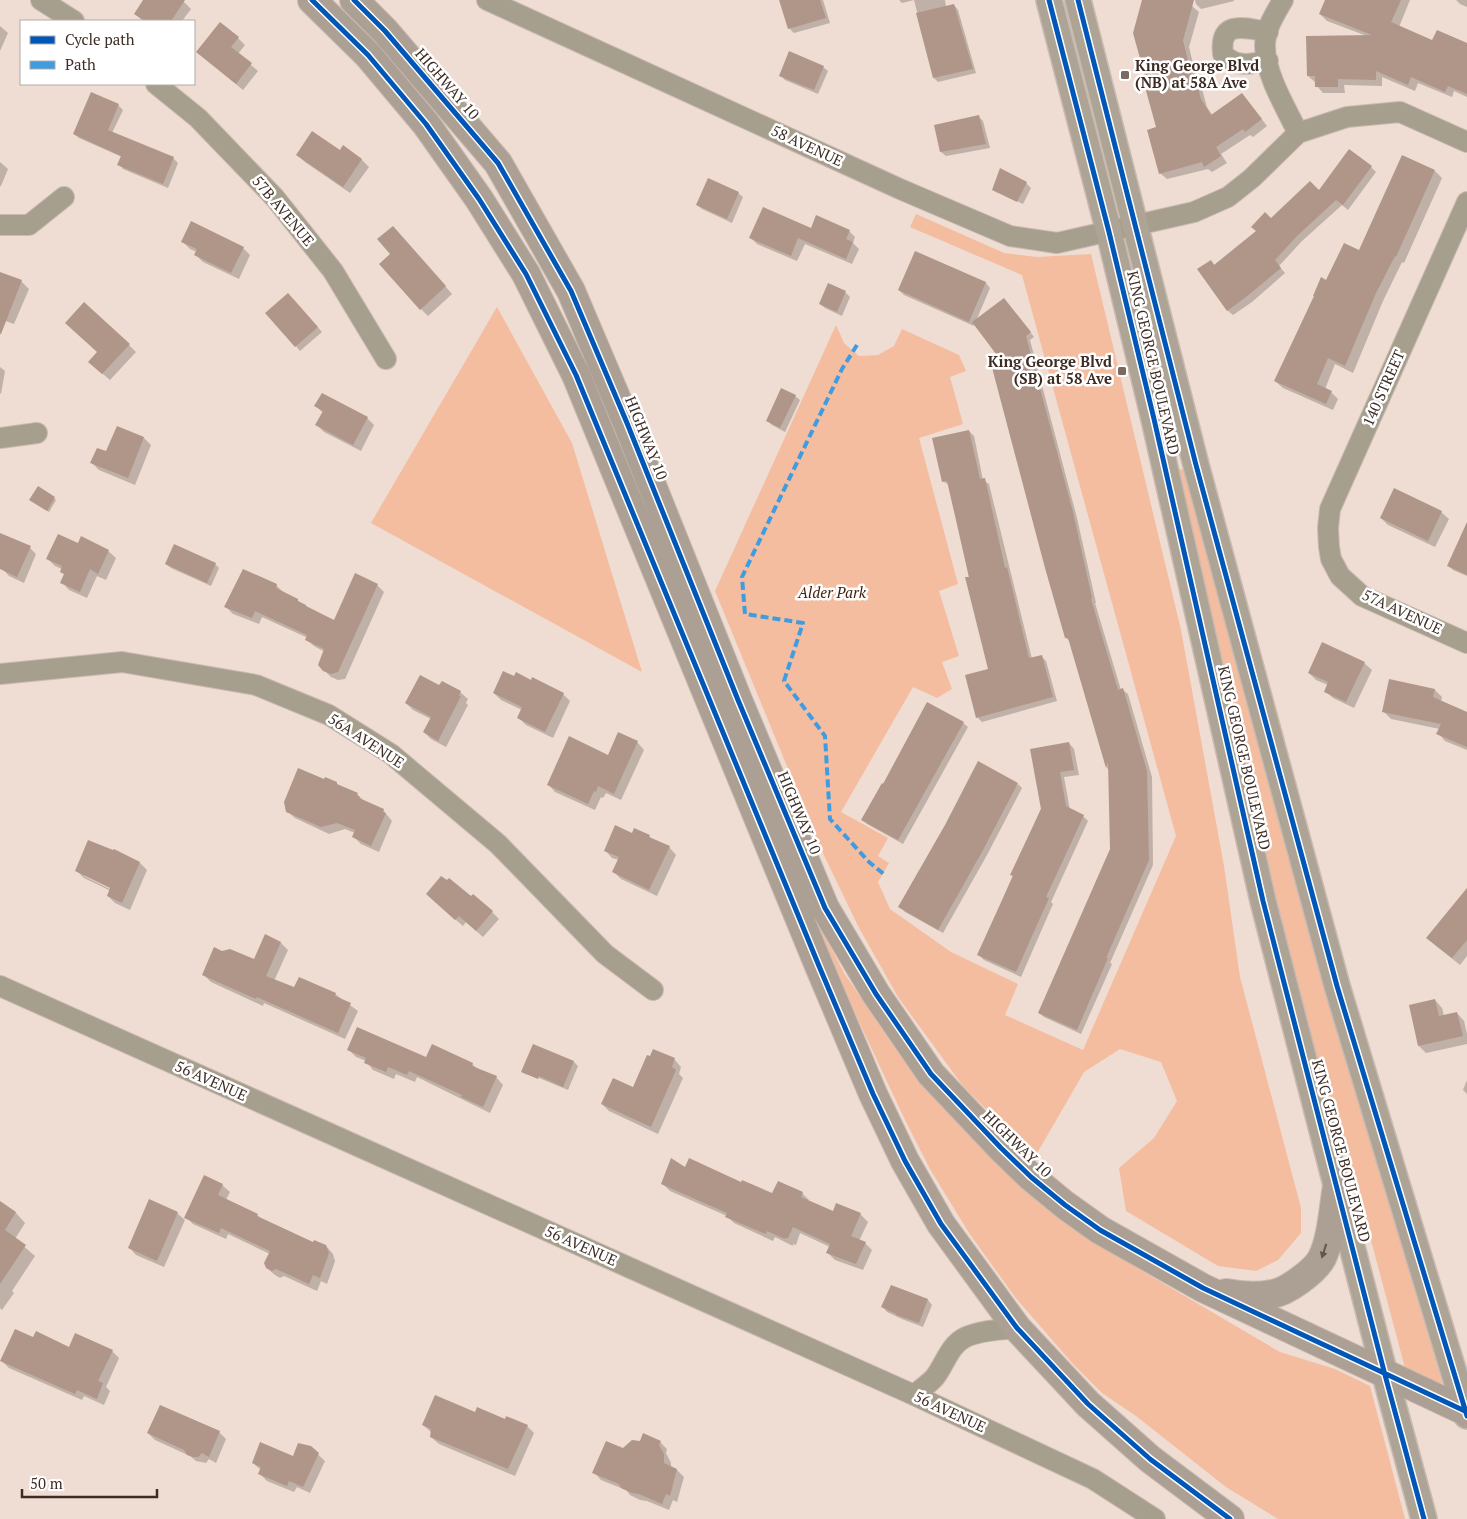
<svg xmlns="http://www.w3.org/2000/svg" width="1467" height="1519" viewBox="0 0 1467 1519" font-family="'PT Serif',serif">
<style>
.green{fill:#f4bda0}
.shadow{fill:#0003;fill-rule:evenodd}
.building{fill:#af9688}
.lines{fill:none;stroke-linecap:round;stroke-linejoin:round}
.minor-casing{stroke:#c9bab2;stroke-width:22}
.major-casing{stroke:#c9bab2;stroke-width:28}
.highway-casing{stroke:#c9bab2;stroke-width:30}
.minor{stroke:#a79f8d;stroke-width:20}
.major{stroke:#aea496;stroke-width:25}
.highway{stroke:#aca094;stroke-width:28}
.quiet{stroke:#3f9ce0;stroke-width:4;stroke-dasharray:8 4;stroke-linecap:butt}
.cycleway-casing{stroke:#fff;stroke-width:8}
.cycleway{stroke:#0057b8;stroke-width:5}
.oneway{fill:#64554b}
.poi-dot{fill:#7b6a61;stroke:#fff;stroke-width:2}
.labels{text-anchor:middle;stroke-width:5;stroke-linejoin:round;paint-order:stroke}
.poi-label{font-size:15px;font-weight:bold;fill:#3d2c24;stroke:#fff;text-anchor:start}
.street-label{font-size:15px;fill:#3d2c24;stroke:#fff}
.park-label{font-size:15px;font-style:italic;fill:#46220e;stroke:#fff}
</style>
<rect width="100%" height="100%" fill="#efdcd2"/>
<path class="green" d="M916,214L1004,253L1037,257L1091,254L1181,630L1224,866L1240,977L1301,1208V1233L1278,1260L1256,1271L1218,1266L1126,1211L1119,1168L1154,1138L1177,1101L1161,1062L1120,1049L1084,1072L1036,1155L1009,1132L963,1086L898,997L858,926L821,849L715,591L836,325L844,343L859,356L878,355L894,346L902,329L959,355L966,371L950,377L963,424L919,438L958,584L939,591L959,656L942,662L952,689L937,698L913,687L841,812L888,838L878,856L889,863L878,882L890,909L951,952L1018,984L1005,1015L1083,1050L1176,836L1022,275L910,227Z
M497,307L572,443L642,672L371,523Z
M1189,469L1293,869L1442,1382L1441,1384L1405,1368L1351,1165L1301,1005L1171,470Z
M791,865L817,921L844,973L890,1041L928,1092L990,1157L1034,1198L1137,1268L1280,1352L1335,1369L1370,1386L1405,1519H1278L1226,1487L1136,1416L1102,1393L1073,1364L1015,1297L969,1233L930,1169L905,1120L855,1013Z"/>
<path class="shadow" d="M144,0H182L191,9L182,21H143L135,14Z
M780,0H823L830,23L794,33L789,28Z
M899,0H945L946,7L954,5L958,10L976,73L938,82L934,78L914,0L902,3Z
M1143,0H1172L1192,6L1199,12L1189,47L1198,84L1202,89L1207,107L1213,116L1242,94L1267,126L1253,137L1250,135L1221,154L1227,163L1212,172L1208,169L1167,179L1160,173L1158,128L1149,88Z
M1195,0H1234V1L1201,9L1196,4Z
M1326,0H1410L1399,27L1433,42L1467,45V97L1454,91L1452,97L1418,83L1415,91L1382,77V86L1344,85L1345,93H1323L1317,86L1316,83L1308,76L1367,36L1327,21L1320,14Z
M1456,0H1467V7L1460,4Z
M0,26L8,33L0,51Z
M238,38L245,45L238,54L258,71L243,90L197,52Z
M823,67L828,71L818,94L785,80L781,76Z
M118,105L123,110L112,133L173,158L178,163L168,188L123,169L119,164L122,157L79,138L74,134Z
M979,117L983,121L990,148L946,156L941,152Z
M341,151L361,159L369,167L350,193L305,162L297,155Z
M0,162L8,169L1,186H0Z
M1371,167L1376,172L1348,210L1342,205L1302,241L1279,266L1285,273L1252,302L1233,315L1227,310L1211,261L1215,266L1271,220L1319,192Z
M1435,171L1442,178L1404,263L1402,262L1383,301L1353,373L1335,364L1325,389L1331,392L1338,399L1333,410L1283,388L1275,381L1327,281L1360,251Z
M1026,183L1031,188L1023,204L997,191V193L993,189Z
M738,193L743,197L732,223L702,209L697,205Z
M811,230L849,231L855,237L853,243L859,249L852,264L805,244L797,261L757,244L751,238Z
M400,235L452,294L428,316L421,309L392,254Z
M182,241L243,248L250,255L239,279L203,262L196,255L197,252L190,249Z
M916,252L986,283L990,288L976,321L1004,299L1034,337L1030,340L1077,518L1096,603H1095L1121,690H1123L1128,694L1152,777L1153,865L1110,963L1112,964L1081,1034L1044,1017L1039,1013L1112,849L1110,771L1107,768L1071,642L1066,638L1001,359L974,324V326L904,295L899,290Z
M0,273L22,282L29,289L14,324L0,319Z
M829,285L846,293L850,297L842,316L825,308L820,304Z
M293,299L322,332L300,351L296,346Z
M129,345L136,352L110,380L97,369L98,352Z
M0,367L5,371L1,394L0,393Z
M795,396L800,400L785,432L772,425L767,420Z
M316,406L367,418L374,425L361,451L324,432L317,425L323,413Z
M969,431L974,436L983,480L989,484L1032,659L1041,656L1046,661L1057,701L982,722L977,717L989,670L949,485L943,481Z
M144,438L151,445L135,485L99,470L92,463L107,453Z
M54,498L56,500L49,512L33,502Z
M1441,512L1449,519L1435,547L1388,525L1381,518Z
M0,534L30,548L36,554L24,583L9,576L0,566Z
M78,545L108,551L116,558L106,580L97,576L87,598L69,590L62,582L65,575L61,572L62,569L55,566L48,559Z
M1467,545V576L1453,570L1449,566Z
M166,564H215L219,568L211,586L171,568Z
M243,570L277,586L283,592L302,604L335,622L355,575L378,586L384,592L345,679L338,680L331,677L324,670L325,652L314,646L307,640L308,638L262,617L259,624L233,614L226,607Z
M1364,663L1372,670L1354,708L1333,698L1325,691L1328,685L1316,680L1309,673Z
M440,687L460,692L468,699L466,703L468,705L446,747L431,739L424,732L431,719L413,710L406,703Z
M1435,690L1442,697L1441,702L1467,713V750L1445,741L1438,733L1440,729L1391,719L1383,711Z
M494,693L563,694L570,701L553,738L526,725L519,718L522,710L501,700Z
M963,723L968,727L903,844L867,824L863,820L884,785Z
M637,742L644,750L621,800L606,793L603,798L601,797L595,810L555,792L548,784Z
M1069,743L1074,749L1079,775L1064,777L1070,810L1083,816L1088,821L1051,902L1053,904L1021,977L984,960L979,955Z
M1018,784L1022,788L987,855L943,933L905,912L900,907Z
M357,794L364,801L383,810L392,821L379,852L361,844L354,837L355,833L345,829L329,834L295,818L287,811Z
M632,834L649,836L654,841L669,847L676,855L657,896L621,879L614,872L619,860L612,858L605,850Z
M135,861L140,863L147,870L130,910L115,903L108,896L111,891L84,878L77,871ZM84,873L117,889L116,892L84,876Z
M1467,890V956L1460,965L1435,945Z
M471,898L492,912L499,919L483,937L466,922L463,926L434,901Z
M266,936L281,943L288,950L274,981L295,988L335,994L358,1011L345,1039L264,1003L263,1006L211,982L204,975L255,961Z
M1435,1000L1442,1008L1444,1016L1457,1013L1464,1021L1467,1034V1044L1426,1053L1419,1046L1410,1006Z
M349,1050L472,1064L479,1070L496,1077L503,1085L490,1113L417,1077L415,1082L396,1074L394,1079L373,1070L366,1061L356,1057Z
M674,1059L681,1067L679,1074L683,1078L658,1134L609,1111L602,1104L634,1089Z
M574,1062L578,1066L568,1090L527,1073V1075L523,1072Z
M1467,1080V1094L1463,1090Z
M686,1169L742,1184L773,1195L802,1193L809,1200L808,1201L833,1212L837,1204L860,1214L868,1222L859,1241L865,1243L872,1250L863,1270L835,1260L828,1253L830,1247L800,1233L796,1245L793,1244V1246L775,1237L773,1241L734,1223L727,1216L670,1191L662,1183Z
M222,1185L230,1192L226,1200L257,1215L264,1221L314,1244L326,1246L333,1254L335,1261L327,1284L321,1281L317,1291L284,1276L280,1278L275,1275L267,1268L270,1254L228,1234L226,1239L193,1224L186,1217Z
M4,1205L16,1213L25,1223L15,1239L35,1256L12,1291L14,1293L2,1310L0,1308V1211Z
M177,1213L185,1220L164,1267L136,1255L129,1247Z
M891,1286L928,1300L932,1305L923,1327L902,1319L887,1312L883,1307Z
M34,1339L70,1349L112,1351L119,1358L106,1387L110,1391L104,1405L84,1396L82,1400L9,1368L2,1361Z
M476,1414L527,1426L534,1433L515,1476L439,1444L431,1437L432,1433L423,1425Z
M219,1432L226,1439L216,1463L209,1459L206,1463L196,1461L190,1456L155,1440L148,1433Z
M660,1442L667,1449L666,1453L671,1463V1467L677,1470L684,1477L677,1502L673,1500L669,1510L647,1501L640,1500L630,1495L626,1490L601,1480L594,1472L623,1449Z
M310,1447L325,1461L310,1493L297,1487L294,1492L267,1481L260,1474L261,1470L253,1463L293,1458Z"/>
<path class="building" d="M143,0H185L171,21H145L134,14Z
M779,0H820L826,18L788,29Z
M1142,0H1194L1183,40L1193,82L1196,81L1201,99L1211,115L1242,93L1262,119L1245,132L1243,129L1216,147L1221,156L1204,167L1202,162L1159,174L1147,130L1156,127L1145,87H1148L1133,33Z
M1325,0H1401L1391,22L1432,40L1437,30L1467,43V94L1448,86L1445,92L1411,77L1408,85L1376,71V80L1338,79V87H1315V76H1307L1306,36L1372,35L1319,14Z
M954,4L973,69L933,78L916,13Z
M220,22L239,37L231,47L252,63L236,84L196,52Z
M789,51L824,66L814,90L779,76Z
M91,92L119,104L108,130L174,157L163,184L117,165L121,156L73,134Z
M979,115L986,144L940,152L934,125Z
M312,131L340,150L343,145L362,159L343,187L296,155Z
M1349,149L1372,166L1343,205L1336,200L1297,236L1275,260L1281,268L1246,297L1227,311L1197,269L1211,260L1214,265L1256,231L1251,227L1265,212L1271,218L1310,181L1319,190Z
M1402,155L1435,170L1396,257L1395,256L1376,293L1345,366L1328,358L1317,384L1332,391L1326,404L1274,381L1314,296H1313L1321,277L1326,280L1344,243L1359,250Z
M1000,168L1027,182L1017,202L992,190Z
M708,178L739,192L727,219L696,205Z
M763,207L811,228L816,215L850,230L846,239L853,242L846,259L798,238L791,256L749,238Z
M191,221L244,247L231,273L194,255L197,249L181,242Z
M393,226L446,286L420,310L379,264L390,254L377,239Z
M915,251L986,282L969,322L898,290Z
M0,272L22,280L1,334H0Z
M828,283L846,291L837,312L819,304Z
M288,293L318,327L295,347L265,313Z
M1004,298L1031,332L1026,336L1073,512L1092,598L1091,599L1118,690L1123,688L1147,771L1149,860L1106,958H1108L1077,1030L1038,1013L1110,849L1108,762L1106,768L1068,638H1065L1045,568L990,360L999,358L972,322Z
M84,302L130,344L102,374L88,362L97,352L65,323Z
M781,388L796,395L780,428L766,421Z
M322,393L368,417L353,445L315,425L323,411L314,406Z
M117,426L144,437L128,478L90,463L97,448L106,451Z
M969,430L980,479L985,478L1005,568L1007,567L1029,658L1042,655L1053,697L976,718L965,675L988,669L965,577H969L947,481L942,482L932,438Z
M38,486L55,497L47,511L29,500Z
M1394,488L1442,511L1428,541L1380,518Z
M1467,522V575L1447,566Z
M0,533L31,546L17,577L0,569Z
M58,534L78,543L81,536L109,550L98,574L90,569L80,592L60,583L64,574L60,572L62,566L46,559Z
M174,544L216,563L207,583L165,564Z
M243,569L277,584L276,588L298,599V601L306,605V606L334,620L355,573L378,584L338,672L331,674L323,671L318,665L324,649L305,640L307,635L255,611L252,618L224,607Z
M1322,642L1365,662L1346,702L1324,692L1328,682L1308,673Z
M503,671L514,676L516,672L531,680L532,677L564,693L545,732L517,718L522,707L493,693Z
M420,675L439,685L442,681L461,691L459,696H461L438,741L423,732L431,717L405,703Z
M1389,679L1435,689L1433,697L1467,712V747L1436,734L1441,724L1382,712Z
M927,702L964,722L898,840L861,820L882,783L883,784Z
M618,732L638,741L614,794L598,786L596,792L594,791L588,804L547,785L569,736L608,755Z
M1069,742L1074,770L1060,772L1066,806L1084,815L1046,897L1049,898L1016,972L977,955L1013,876L1010,875L1041,809L1030,749Z
M978,761L1018,783L983,850L938,930L898,907L945,825Z
M298,768L324,779L325,777L337,782V784L358,793L357,795L360,797L359,798L384,809L383,812L386,813L371,846L352,837L355,830L337,823L321,827L286,812L284,802Z
M615,825L632,833L634,828L650,835L649,837L670,846L649,890L612,872L619,857L604,851Z
M88,840L113,850L114,849L140,862L122,903L107,896L110,888L75,871Z
M441,876L447,880L449,878L471,896L473,894L493,911L476,931L459,916L455,920L426,894Z
M1467,888V940L1452,958L1426,938Z
M265,934L281,942L266,976L294,987L299,977L336,993L335,996L351,1003L338,1033L257,997L256,999L202,975L214,947L222,951L230,949L254,959Z
M1435,999L1439,1016L1457,1012L1463,1036L1418,1046L1409,1005Z
M357,1027L426,1057L432,1044L473,1063L472,1066L497,1076L483,1107L461,1097L462,1095L409,1071L407,1075L388,1067L386,1072L364,1063L366,1058L347,1050Z
M533,1044L574,1061L563,1087L539,1076L538,1079L521,1072Z
M653,1049L675,1058L672,1067L676,1070L651,1127L601,1104L613,1078L633,1087L647,1055L650,1056Z
M671,1158L685,1167L689,1158L741,1182L742,1180L772,1193L778,1181L803,1192L801,1197L833,1211L836,1203L861,1213L851,1236L866,1242L856,1264L826,1253L830,1244L793,1227L788,1238H786L785,1239L767,1231L766,1234L725,1217L727,1213L661,1184Z
M204,1175L223,1184L218,1195L258,1214L257,1216L313,1242L314,1240L326,1245L329,1253L320,1278L313,1275L309,1284L276,1269L272,1271L266,1268L264,1263L270,1251L221,1228L219,1233L184,1218Z
M149,1199L178,1212L157,1261L128,1248Z
M0,1201L16,1212L5,1230L26,1245L0,1284Z
M891,1285L928,1299L919,1323L896,1315V1314L881,1307Z
M15,1329L33,1337L36,1331L69,1347L75,1333L113,1350L98,1381L103,1383L97,1399L77,1390L75,1394L0,1361Z
M435,1395L475,1412L477,1407L505,1419L506,1416L528,1425L508,1469L430,1437L431,1429L422,1425Z
M160,1405L220,1431L209,1457L202,1453L198,1457H193L187,1455L184,1450L147,1433Z
M643,1433L661,1441L659,1445L664,1454V1463L677,1469L670,1496L666,1494L662,1504L639,1494L632,1493L621,1488L619,1484L592,1473L606,1441L623,1448L632,1440L640,1441Z
M260,1442L293,1456L298,1443L311,1446L319,1453L303,1487L289,1481L287,1486L258,1474L261,1467L252,1463Z"/>
<g class="lines">
<g class="minor-casing">
<path id="minor" d="M41,0L74,21
M487,0L900,189L1010,236L1057,243L1194,212L1228,197L1252,178L1298,133L1347,117L1400,112L1467,142
M1283,0C1275,14 1265,29 1265,46C1265,74 1286,108 1298,133
M1268,61C1251,64 1236,68 1223,54C1219,19 1245,28 1268,32
M156,84L198,118L275,198L333,271L386,359
M1467,202L1330,509L1328,528L1329,547L1331,559L1340,576L1362,596L1467,643
M0,225H29L64,197
M0,438L37,433
M0,674L122,662L256,685L329,715L391,754L498,844L605,954L653,990
M0,986L914,1395L1093,1479L1155,1519
M914,1395C921,1389 929,1384 935,1377C945,1364 950,1344 966,1337C981,1330 1000,1330 1017,1328"/>
</g>
<g class="major-casing">
<path id="major" d="M1049,0L1109,232L1154,419L1263,901L1385,1375L1424,1519
M1078,0L1196,465L1337,986L1467,1416"/>
</g>
<g class="highway-casing">
<path id="highway" d="M312,0L368,55L426,124L479,199L526,274L576,375L819,966L873,1094L905,1161L941,1224L1017,1328L1088,1404L1150,1459L1230,1519
M354,0L385,31L498,163L571,291L627,423L738,700L825,908L876,994L931,1074L1001,1148L1031,1177L1065,1205L1100,1230L1203,1288L1467,1412
M1226,1293C1241,1296 1256,1297 1272,1294C1287,1292 1315,1271 1322,1258C1332,1237 1333,1209 1337,1186"/>
</g>
<use href="#minor" class="minor"/>
<use href="#major" class="major"/>
<use href="#highway" class="highway"/>
<path class="quiet" d="M857,345L842,369L742,577L745,614L803,623L784,681L825,736L830,819L869,862L885,875"/>
<g class="cycleway-casing">
<path id="cycleway" d="M312,0L368,55L426,124L479,199L526,274L576,375L819,966L873,1094L905,1161L941,1224L1017,1328L1088,1404L1150,1459L1230,1519
M354,0L385,31L498,163L571,291L627,423L738,700L825,908L876,994L931,1074L1001,1148L1031,1177L1065,1205L1100,1230L1203,1288L1467,1412
M1049,0L1109,232L1154,419L1263,901L1385,1375L1424,1519
M1078,0L1196,465L1337,986L1467,1416"/>
</g>
<use href="#cycleway" class="cycleway"/>
</g>
<defs><path id="oneway-solid" d="M-6-.8H1V-3.2L6.5 0L1 3.2V.8H-6Z" transform="scale(1.25)"/></defs>
<use class="oneway" href="#oneway-solid" transform="translate(1324 1251) rotate(108)"/>
<g class="poi-dot">
<rect x="1120" y="70" width="10" height="10" rx="2.5"/>
<rect x="1117" y="366" width="10" height="10" rx="2.5"/>
</g>
<g class="labels">
<g class="poi-label">
<text x="1135" y="71">King George Blvd<tspan x="1135" dy="17">(NB) at 58A Ave</tspan></text>
<text x="1112" y="367" text-anchor="end">King George Blvd<tspan x="1112" dy="17">(SB) at 58 Ave</tspan></text>
</g>
<g class="street-label">
<text transform="translate(447 84) rotate(49)" y="5">HIGHWAY 10</text>
<text transform="translate(807 146) rotate(25)" y="5">58 AVENUE</text>
<text transform="translate(283 211) rotate(50)" y="5">57B AVENUE</text>
<text transform="translate(1153 363) rotate(77)" y="5">KING GEORGE BOULEVARD</text>
<text transform="translate(1384 388) rotate(-66)" y="5">140 STREET</text>
<text transform="translate(646 438) rotate(68)" y="5">HIGHWAY 10</text>
<text transform="translate(1402 612) rotate(25)" y="5">57A AVENUE</text>
<text transform="translate(366 741) rotate(33)" y="5">56A AVENUE</text>
<text transform="translate(1244 758) rotate(77)" y="5">KING GEORGE BOULEVARD</text>
<text transform="translate(799 813) rotate(67)" y="5">HIGHWAY 10</text>
<text transform="translate(211 1081) rotate(24)" y="5">56 AVENUE</text>
<text transform="translate(1017 1144) rotate(44)" y="5">HIGHWAY 10</text>
<text transform="translate(1341 1151) rotate(75)" y="5">KING GEORGE BOULEVARD</text>
<text transform="translate(581 1246) rotate(24)" y="5">56 AVENUE</text>
<text transform="translate(950 1412) rotate(25)" y="5">56 AVENUE</text>
</g>
<g class="park-label">
<text x="832" y="598">Alder Park</text>
</g>
</g>
<rect x="20" y="20" width="175" height="65" fill="#ffffff" stroke="#b1aba7"/>
<rect x="30" y="36" width="25" height="8" fill="#0057b8" stroke="#b1aba7"/>
<text x="65" y="45" font-size="15" fill="#3d2c24">Cycle path</text>
<rect x="30" y="61" width="25" height="8" fill="#3f9ce0" stroke="#b1aba7"/>
<text x="65" y="70" font-size="15" fill="#3d2c24">Path</text>
<path d="M22 1489v8h135v-8" fill="none" stroke="#3d2c24" stroke-width="2.5"/>
<text x="30" y="1489" font-size="15" fill="#3d2c24" stroke="#ffffff" stroke-width="4" paint-order="stroke">50 m</text>
</svg>
